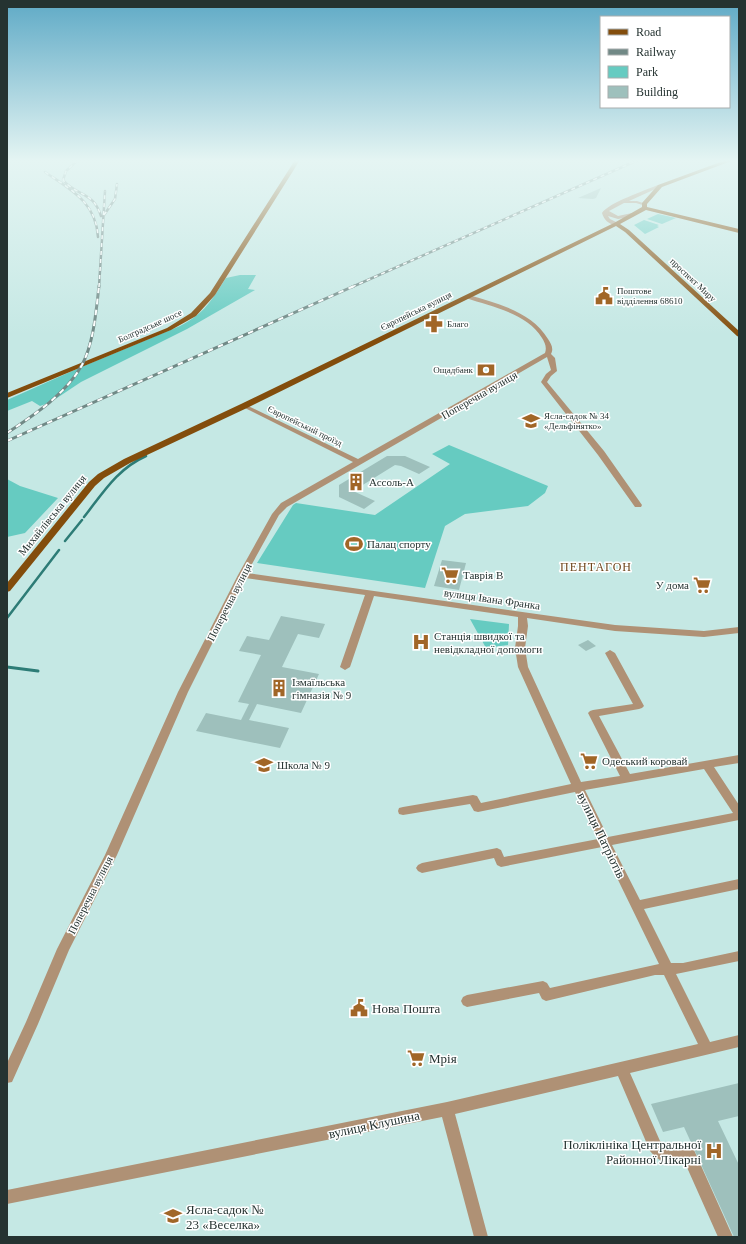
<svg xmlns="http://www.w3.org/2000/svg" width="746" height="1244" viewBox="0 0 746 1244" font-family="'Times New Roman',serif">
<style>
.green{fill:#66cbc1}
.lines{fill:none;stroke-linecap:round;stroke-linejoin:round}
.stream-far1{stroke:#2d7c76;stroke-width:2.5}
.stream{stroke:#2d7c76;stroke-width:3}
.building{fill:#9ec0bc}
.minor{fill:#af9175;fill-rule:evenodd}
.major{fill:#834d0c;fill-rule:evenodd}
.rail-far1-casing{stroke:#718986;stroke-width:2.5}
.rail-casing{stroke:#718986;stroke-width:3}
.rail-far1{stroke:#fff;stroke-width:1.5;stroke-dasharray:4;stroke-linecap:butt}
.rail{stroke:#fff;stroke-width:2;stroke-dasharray:5.5;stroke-linecap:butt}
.labels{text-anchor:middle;stroke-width:3;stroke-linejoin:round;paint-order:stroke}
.far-street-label{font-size:9px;fill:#253331;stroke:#fff}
.far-poi-label{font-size:9px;fill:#253331;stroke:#fff;text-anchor:start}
.street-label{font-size:11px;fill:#253331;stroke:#fff}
.poi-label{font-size:11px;fill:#253331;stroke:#fff;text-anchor:start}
.neighbourhood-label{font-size:12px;letter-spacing:1px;fill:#6d4419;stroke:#fff}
.near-street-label{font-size:13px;fill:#253331;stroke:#fff}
.near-poi-label{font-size:13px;fill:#253331;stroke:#fff;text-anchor:start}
</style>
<rect width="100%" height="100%" fill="#c5e8e4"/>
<path class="green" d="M658,214L676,218L662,224L647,219Z
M644,220L659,225L657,226L659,227L645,234L634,225Z
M240,275H256L248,289L255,290L187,329L81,382L51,402L40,406L32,401L7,411V400L79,368L180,326C206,312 210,302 226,278Z
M449,445L548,486L545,493L528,506L465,514L445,526L425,588L257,563L293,505L296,503L375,515L450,464L432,454Z
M7,479L20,486L58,498L25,533L7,537Z
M470,619L509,624L508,645L486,648Z"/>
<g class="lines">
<path class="stream-far1" d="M84,517C103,493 117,469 146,456
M65,541L82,520
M7,618L59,550"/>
<path class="stream" d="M7,667L38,671"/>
</g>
<path class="building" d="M601,188L596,198L593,199L578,198Z
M387,456H405L430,467L419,474L401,466L395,465L353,491L375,501L364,509L339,497V485Z
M442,560L466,563L459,590L434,586Z
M281,616L325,624L319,638L298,634L282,667L319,674L301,713L257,704L249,720L289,728L280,748L196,731L206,713L241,720L249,704L238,702L261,655L239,651L247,636L269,640Z
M588,640L596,646L586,651L578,645Z
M739,1083V1116L718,1121L739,1165V1237H734L684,1127L663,1132L651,1104Z"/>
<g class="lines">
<path class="minor" d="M658,185L662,186L629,201H637L646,204V206L636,203H624L609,211L618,216L632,213L634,214V216L618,219L608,216L610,219L618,223L619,224L616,226C609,224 604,220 602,213C608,203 646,190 658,185Z
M468,295C497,303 532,312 548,339C551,344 554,348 551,354L555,358L557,371L551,376L547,382L604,451L642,505L641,507H635L598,455L541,382L546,374L551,370L547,357L287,507L279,515L247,573L615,625L704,631L739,627V633L704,637L615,631L527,618L528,626L525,648L528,667L581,782L620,776L588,713L590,711L593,710L633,704L605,653L610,650L615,653L644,706L642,708L639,709L599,716L630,774L739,755V763L714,767L739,805V820L612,845L640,900L739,879V889L644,909L671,963H683L739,951V961L676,974L710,1042L739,1035V1047L630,1073L660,1141L670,1151L689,1148L694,1150L733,1237H718L685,1163C670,1166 660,1163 650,1151L618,1076L455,1114L488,1237H474L442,1117L7,1204V1190L447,1102L698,1044L664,975H655L546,1001L542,999L539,993L467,1007L463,1005L461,1001L463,997L467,995L543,981L547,983L550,988L659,964L602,847L501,867L497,865L494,858L422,873L418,871L416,868L418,865L422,863L497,848L501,850L504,857L598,839L575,792L478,812L474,811L470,804L403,815L399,814L398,811L399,808L403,807L473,795L477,796L481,803L571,784L518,667L515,648L518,626V617L374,596L350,667L345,670L340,667L365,595L245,578L188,692L117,855L69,950L38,1024L12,1082L7,1083V1063L26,1022L57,949L105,855L178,692L238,575L272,514L281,503L353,462L241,406L244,404L246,405L358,459L545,353C547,347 545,343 542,338C527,313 492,307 466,298V296ZM704,769L733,813L608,837L585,790Z"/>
<path class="major" d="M295,160H300L215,295L196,316L171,330L7,398V393L167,328L191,313L210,293Z
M726,160H734L662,187L647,204V207L739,229V233L646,210L620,224L629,230L739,331V337L737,336L625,232L616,226L247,408L130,463L104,478L95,486L10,591L7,592V583L89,482L98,474L124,459L241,404L614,223L642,207V203L658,185Z"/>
<g class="rail-far1-casing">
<path id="rail-far1" d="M78,160L66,171L63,180C78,197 93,191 101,216
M45,172C71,190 96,202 98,237
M104,215L115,199L117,184
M99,287L105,191
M352,287L638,160"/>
</g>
<g class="rail-casing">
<path id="rail" d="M7,433C34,415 66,394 82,365C94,342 96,311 99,286
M7,441L354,286"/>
</g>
<use href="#rail-far1" class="rail-far1"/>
<use href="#rail" class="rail"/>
</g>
<linearGradient id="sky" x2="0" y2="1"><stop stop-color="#5faac6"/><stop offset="0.48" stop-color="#e5f5f3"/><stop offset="1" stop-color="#e5f5f3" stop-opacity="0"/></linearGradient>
<rect width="746" height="335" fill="url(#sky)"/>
<defs>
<g id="civic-bare" transform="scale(1.38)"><path d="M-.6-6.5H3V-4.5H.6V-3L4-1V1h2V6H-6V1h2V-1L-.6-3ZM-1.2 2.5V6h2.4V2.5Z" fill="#a16627" stroke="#fff" stroke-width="2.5" paint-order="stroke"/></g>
<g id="pharmacy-bare" transform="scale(1.38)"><path d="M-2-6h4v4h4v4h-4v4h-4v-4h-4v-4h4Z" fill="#a16627" stroke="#fff" stroke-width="2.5" paint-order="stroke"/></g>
<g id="bank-bare" transform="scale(1.38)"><path d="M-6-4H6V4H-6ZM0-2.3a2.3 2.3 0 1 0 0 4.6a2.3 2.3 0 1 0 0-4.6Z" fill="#a16627" stroke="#fff" stroke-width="2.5" paint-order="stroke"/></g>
<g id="school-bare" transform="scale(1.38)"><path d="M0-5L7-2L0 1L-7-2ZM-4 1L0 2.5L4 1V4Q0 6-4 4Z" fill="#a16627" stroke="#fff" stroke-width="2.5" paint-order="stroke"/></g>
<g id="building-bare" transform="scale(1.38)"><path d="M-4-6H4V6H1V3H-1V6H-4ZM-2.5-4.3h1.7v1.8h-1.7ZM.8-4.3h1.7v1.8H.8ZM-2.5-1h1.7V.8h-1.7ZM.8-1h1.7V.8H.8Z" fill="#a16627" stroke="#fff" stroke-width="2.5" paint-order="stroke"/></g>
<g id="stadium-bare" transform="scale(1.38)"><path d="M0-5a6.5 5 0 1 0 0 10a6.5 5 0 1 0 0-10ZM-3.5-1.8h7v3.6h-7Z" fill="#a16627" stroke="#fff" stroke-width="2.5" paint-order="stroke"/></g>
<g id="supermarket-bare" transform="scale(1.38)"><path d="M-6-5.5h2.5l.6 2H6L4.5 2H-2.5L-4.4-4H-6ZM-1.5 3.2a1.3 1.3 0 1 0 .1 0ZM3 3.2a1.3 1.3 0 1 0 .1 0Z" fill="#a16627" stroke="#fff" stroke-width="2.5" paint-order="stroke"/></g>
<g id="hospital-bare" transform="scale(1.38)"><path d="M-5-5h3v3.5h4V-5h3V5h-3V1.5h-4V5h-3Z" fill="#a16627" stroke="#fff" stroke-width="2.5" paint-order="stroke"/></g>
</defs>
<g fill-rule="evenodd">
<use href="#civic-bare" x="604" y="296"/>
<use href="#pharmacy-bare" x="434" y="324"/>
<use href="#bank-bare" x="486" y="370"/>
<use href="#school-bare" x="531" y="421"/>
<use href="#building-bare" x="356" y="482"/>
<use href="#stadium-bare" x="354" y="544"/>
<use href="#supermarket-bare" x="450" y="575"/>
<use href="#supermarket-bare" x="702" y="585"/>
<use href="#hospital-bare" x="421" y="642"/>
<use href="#building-bare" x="279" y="688"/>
<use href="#supermarket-bare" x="589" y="761"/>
<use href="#school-bare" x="264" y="765"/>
<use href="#civic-bare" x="359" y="1008"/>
<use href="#supermarket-bare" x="416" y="1058"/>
<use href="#hospital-bare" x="714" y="1151"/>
<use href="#school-bare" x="173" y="1216"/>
</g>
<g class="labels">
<g class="far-street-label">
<text transform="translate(693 280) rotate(43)" y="3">проспект Миру</text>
<text transform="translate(416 311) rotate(-26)" y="3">Європейська вулиця</text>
<text transform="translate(150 326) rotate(-24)" y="3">Болградське шосе</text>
<text transform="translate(305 426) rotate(26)" y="3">Європейський проїзд</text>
</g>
<g class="far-poi-label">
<text x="617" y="294">Поштове<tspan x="617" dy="10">відділення 68610</tspan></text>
<text x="447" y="327">Благо</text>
<text x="473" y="373" text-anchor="end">Ощадбанк</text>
<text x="544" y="419">Ясла-садок № 34<tspan x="544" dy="10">«Дельфінятко»</tspan></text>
</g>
<g class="street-label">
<text transform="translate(479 395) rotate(-30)" y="4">Поперечна вулиця</text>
<text transform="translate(52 515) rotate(-51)" y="4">Михайлівська вулиця</text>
<text transform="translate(492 599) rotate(8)" y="4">вулиця Івана Франка</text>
<text transform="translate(229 602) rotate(-63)" y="4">Поперечна вулиця</text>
<text transform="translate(90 895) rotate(-63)" y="4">Поперечна вулиця</text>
</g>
<g class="poi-label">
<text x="369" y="486">Ассоль-А</text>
<text x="367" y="548">Палац спорту</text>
<text x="463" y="579">Таврія В</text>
<text x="689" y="589" text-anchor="end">У дома</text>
<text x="434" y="640">Станція швидкої та<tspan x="434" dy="13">невідкладної допомоги</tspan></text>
<text x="292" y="686">Ізмаїльська<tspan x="292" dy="13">гімназія № 9</tspan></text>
<text x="602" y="765">Одеський коровай</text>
<text x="277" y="769">Школа № 9</text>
</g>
<g class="neighbourhood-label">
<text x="596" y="571">ПЕНТАГОН</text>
</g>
<g class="near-street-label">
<text transform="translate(602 835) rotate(64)" y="5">вулиця Патріотів</text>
<text transform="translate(374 1124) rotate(-12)" y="5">вулиця Клушина</text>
</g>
<g class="near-poi-label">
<text x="372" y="1013">Нова Пошта</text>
<text x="429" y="1063">Мрія</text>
<text x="701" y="1149" text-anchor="end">Поліклініка Центральної<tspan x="701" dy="15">Районної Лікарні</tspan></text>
<text x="186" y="1214">Ясла-садок №<tspan x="186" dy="15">23 «Веселка»</tspan></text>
</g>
</g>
<rect width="746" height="1244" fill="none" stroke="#253331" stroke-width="16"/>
<rect x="600" y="16" width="130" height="92" fill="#ffffff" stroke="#a8adad"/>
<rect x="608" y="29" width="20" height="6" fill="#834d0c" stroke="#a8adad"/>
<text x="636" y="36" font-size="12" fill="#253331">Road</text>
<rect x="608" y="49" width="20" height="6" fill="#718986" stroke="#a8adad"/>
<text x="636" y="56" font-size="12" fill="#253331">Railway</text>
<rect x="608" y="66" width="20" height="12" fill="#66cbc1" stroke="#a8adad"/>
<text x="636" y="76" font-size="12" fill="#253331">Park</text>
<rect x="608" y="86" width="20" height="12" fill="#9ec0bc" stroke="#a8adad"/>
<text x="636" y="96" font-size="12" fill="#253331">Building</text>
</svg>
